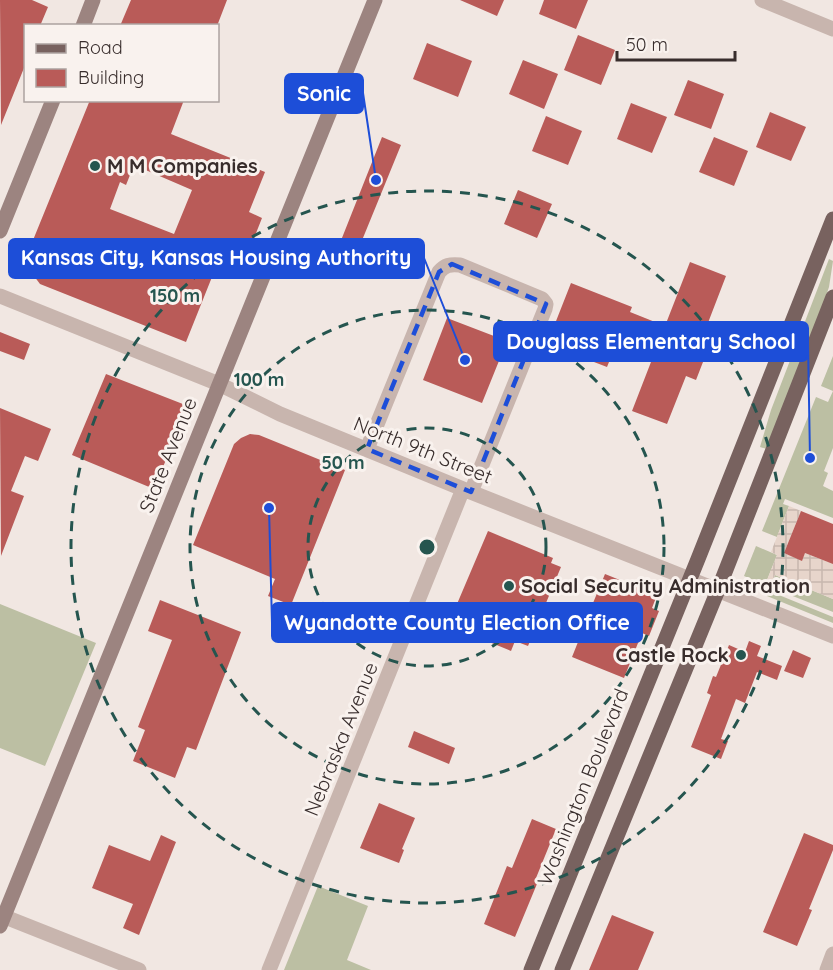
<svg xmlns="http://www.w3.org/2000/svg" width="833" height="970" viewBox="0 0 833 970" font-family="Quicksand,sans-serif">
<style>
.grass{fill:#bcbfa3}
.plaza{fill:url(#plaza-grid)}
.building{fill:#b95b58;fill-rule:evenodd}
.lines{fill:none;stroke-linecap:round;stroke-linejoin:round}
.minor{stroke:#c8b5ae;stroke-width:15}
.tertiary{stroke:#c8b5ae;stroke-width:15}
.secondary{stroke:#9c8480;stroke-width:15}
.primary{stroke:#78625f;stroke-width:15}
.marked{fill:none;stroke:#1d4ed8;stroke-width:4.5;stroke-dasharray:12 8;stroke-linejoin:round}
.ring{fill:none;stroke:#25554f;stroke-width:3;stroke-dasharray:10 8}
.poi-dot{fill:#25554f;stroke:#f9f2ee;stroke-width:2}
.labels{text-anchor:middle;stroke-width:6;stroke-linejoin:round;paint-order:stroke}
.poi-label{font-size:20px;font-weight:bold;fill:#382d2c;stroke:#f9f2ee;text-anchor:start}
.street-label{font-size:20px;fill:#382d2c;stroke:#f9f2ee}
.centre{fill:#25554f;stroke:#f9f2ee;stroke-width:3}
.ring-label{font-size:18px;text-anchor:middle;font-weight:bold;fill:#25554f;stroke:#f9f2ee;stroke-width:6;stroke-linejoin:round;paint-order:stroke}
.leader{fill:none;stroke:#1d4ed8;stroke-width:2}
.callout-dot{fill:#1d4ed8;stroke:#f9f2ee;stroke-width:2}
.callout{fill:#1d4ed8;stroke:#1d4ed8;stroke-width:2}
.callout-label{font-size:21px;text-anchor:middle;font-weight:bold;fill:#fff}
</style>
<defs>
<pattern id="plaza-grid" width="8" height="8" patternUnits="userSpaceOnUse" patternTransform="scale(1.5)"><rect width="8" height="8" fill="#e7d5cb"/><path d="M0 4h8M4 0v8" fill="none" stroke="#c7b7ae"/></pattern>
</defs>
<rect width="100%" height="100%" fill="#f1e7e2"/>
<path class="grass" d="M829,259L833,261L829,287L821,311L767,449L760,447L771,410Z
M833,356V448L824,471L828,473L823,486L833,491V518L785,499L783,504L789,506L777,537L762,531L816,397L828,402L833,391L821,386Z
M756,546L777,555L765,585L744,576Z
M775,575L833,599V612L770,587Z
M769,591L833,617V623L767,596Z
M0,604L96,643L45,766L0,748Z
M318,886L368,906L347,960L371,970H284Z"/>
<path class="plaza" d="M789,506L801,511L784,553L802,560L805,553L828,562L833,554V599L775,575L770,587L765,585L777,555L771,552Z"/>
<path class="building" d="M0,0H32L48,7L40,26H26V63L1,125Z
M131,0H227L217,26H120Z
M460,0H504L497,16Z
M544,0H588L576,29L539,14Z
M578,35L615,50L601,85L564,70Z
M427,43L472,61L458,97L413,79Z
M523,60L558,74L544,109L509,94Z
M688,80L724,94L711,129L674,115Z
M90,100H184L171,134L265,172L249,212L262,218L249,251L226,242L186,342L40,284L34,276L30,267L29,250ZM134,165L192,190L174,234L110,209L120,182L126,185Z
M631,103L667,117L652,153L617,139Z
M770,112L806,127L791,161L756,147Z
M546,116L582,131L568,165L532,151Z
M382,137L401,145L356,255L338,248Z
M714,137L748,151L734,186L699,172Z
M518,190L552,204L537,238L504,224Z
M690,262L726,276L701,341L710,344L696,380L686,376L667,424L632,411L651,362L615,347L607,367L547,344L571,283L632,307L630,312L665,326Z
M447,318L507,341L482,403L423,380Z
M0,332L30,344L24,360L0,351Z
M106,374L188,406L154,489L72,455Z
M0,408L51,429L38,461L25,456L11,491L24,496L1,556Z
M250,434L259,435L345,470L291,605L268,596L275,579L193,545L234,444L241,438Z
M801,511L833,524V564L805,553L802,561L784,553Z
M488,531L553,558L551,563L561,567L528,646L515,641L511,651L460,630L469,609L457,604Z
M605,574L657,595L652,608L659,611L649,636L642,633L624,678L572,657L580,637L573,635L580,618L586,620Z
M160,600L241,632L196,750L187,747L175,778L133,761L145,730L138,727L172,640L148,631Z
M749,641L761,646L757,656L782,666L777,680L757,672L745,703L736,699L721,739L728,741L721,759L691,747L711,695L707,693L713,676L716,677L729,645L745,652Z
M793,650L811,658L803,678L784,671Z
M414,731L455,748L449,764L408,747Z
M379,803L415,818L402,849L404,850L399,863L360,848Z
M532,819L556,829L536,878L539,879L515,937L484,924L507,866L512,868Z
M804,833L833,845V850L809,909L812,910L797,946L763,932Z
M161,835L176,842L139,935L123,928L133,904L92,888L109,845L150,861Z
M612,915L654,932L638,970H589Z"/>
<g class="lines">
<path class="minor" d="M0,296L219,384L280,414L463,489L833,636
M367,449L439,272C445,265 450,264 460,265L542,299L546,304L545,309L471,492
M0,915L139,970
M269,970L463,489
M827,970L833,954"/>
<path class="tertiary" d="M762,0L833,29"/>
<path class="secondary" d="M83,26L93,0
M0,231L53,100
M0,926L375,0"/>
<path class="primary" d="M531,970L698,559L833,219
M562,970L718,590L833,297"/>
</g>
<path class="marked" d="M452,264L546,304L471,492L367,449L439,272Z"/>
<g class="ring">
<circle cx="427" cy="547" r="119"/>
<circle cx="427" cy="547" r="237"/>
<circle cx="427" cy="547" r="356"/>
</g>
<g class="poi-dot">
<circle cx="95" cy="166" r="6"/>
<circle cx="509" cy="586" r="6"/>
<circle cx="741" cy="655" r="6"/>
</g>
<g class="labels">
<g class="poi-label">
<text x="107" y="173">M M Companies</text>
<text x="521" y="593">Social Security Administration</text>
<text x="729" y="662" text-anchor="end">Castle Rock</text>
</g>
<g class="street-label">
<text transform="translate(423 450) rotate(22)" y="7">North 9th Street</text>
<text transform="translate(168 455) rotate(-68)" y="7">State Avenue</text>
<text transform="translate(341 739) rotate(-68)" y="7">Nebraska Avenue</text>
<text transform="translate(583 787) rotate(-68)" y="7">Washington Boulevard</text>
</g>
</g>
<circle cx="427" cy="547" r="9" class="centre"/>
<g class="ring-label">
<text x="175" y="302">150 m</text>
<text x="259" y="386">100 m</text>
<text x="343" y="469">50 m</text>
</g>
<path class="leader" d="M376 180L363 93M465 360L424 258M810 458L808 342M269 508L272 623"/>
<g class="callout-dot">
<circle cx="376" cy="180" r="6"/>
<circle cx="465" cy="360" r="6"/>
<circle cx="810" cy="458" r="6"/>
<circle cx="269" cy="508" r="6"/>
</g>
<g class="callout">
<rect x="285" y="74" width="78" height="39" rx="6"/>
<rect x="9" y="239" width="415" height="39" rx="6"/>
<rect x="494" y="322" width="314" height="39" rx="6"/>
<rect x="272" y="603" width="370" height="39" rx="6"/>
</g>
<g class="callout-label">
<text x="324" y="101">Sonic</text>
<text x="216" y="265">Kansas City, Kansas Housing Authority</text>
<text x="651" y="349">Douglass Elementary School</text>
<text x="457" y="630">Wyandotte County Election Office</text>
</g>
<rect x="24" y="24" width="195" height="78" fill="#f9f2ee" stroke="#aca3a0" stroke-width="1.5"/>
<rect x="36" y="44" width="30" height="9" fill="#78625f" stroke="#aca3a0" stroke-width="1.5"/>
<text x="78" y="54" font-size="18" fill="#382d2c">Road</text>
<rect x="36" y="69" width="30" height="18" fill="#b95b58" stroke="#aca3a0" stroke-width="1.5"/>
<text x="78" y="84" font-size="18" fill="#382d2c">Building</text>
<path d="M617 51v9h118v-9" fill="none" stroke="#382d2c" stroke-width="3"/>
<text x="626" y="51" font-size="18" fill="#382d2c" stroke="#f9f2ee" stroke-width="4.5" paint-order="stroke">50 m</text>
</svg>
